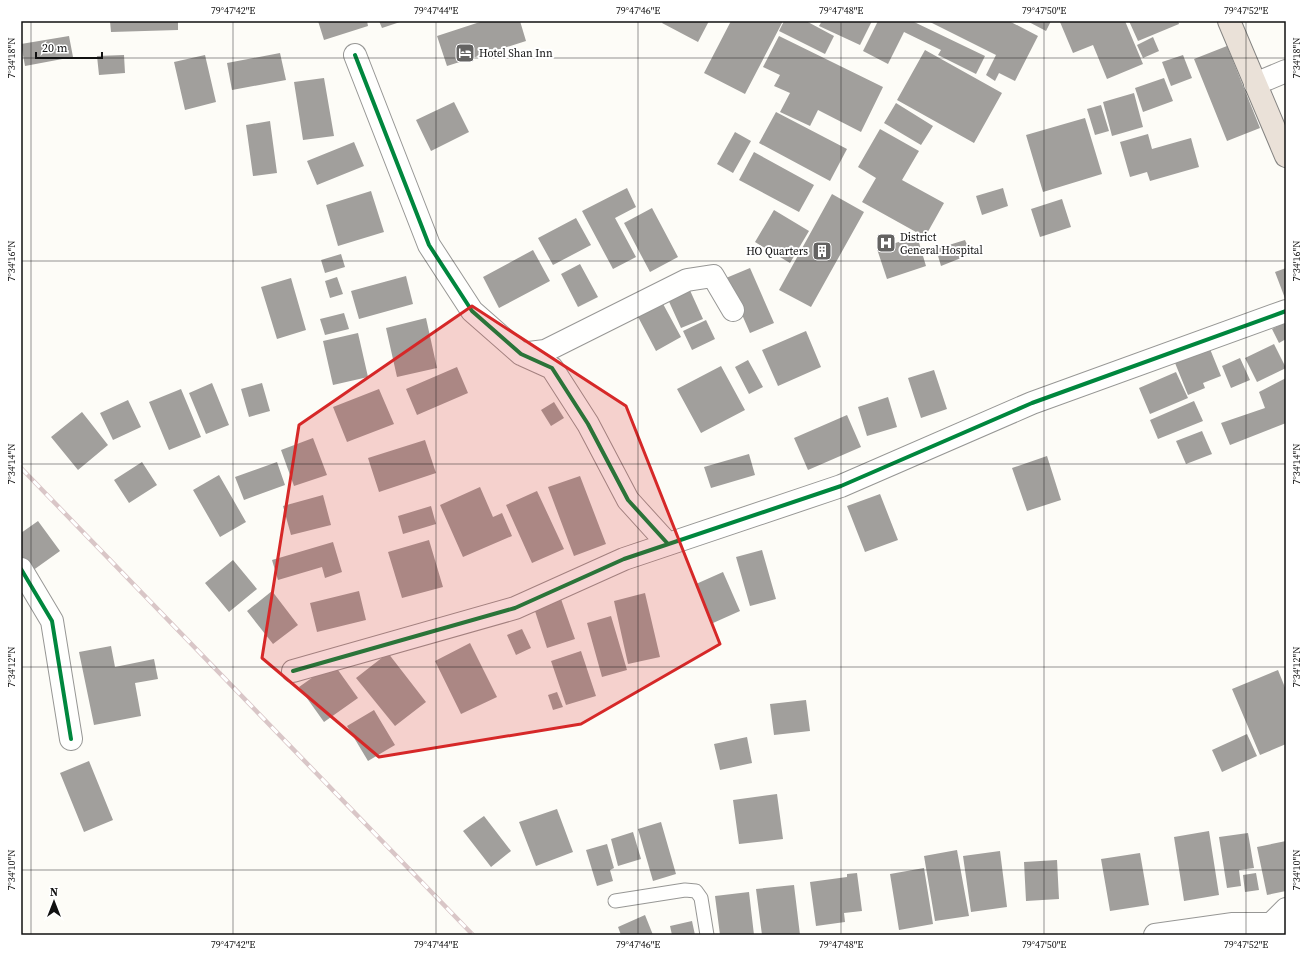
<svg xmlns="http://www.w3.org/2000/svg" width="1307" height="956" viewBox="0 0 1307 956" font-family="'Source Serif 4',serif">
<style>
.building{fill:#a19f9c}
.lines{fill:none;stroke-linecap:round;stroke-linejoin:round}
.lane-casing{stroke:#979795;stroke-width:15}
.street-casing{stroke:#979795;stroke-width:24}
.highway-casing{stroke:#858482;stroke-width:24}
.lane{stroke:#fffffe;stroke-width:13}
.street{stroke:#fffffe;stroke-width:22}
.highway{stroke:#eae1d8;stroke-width:22}
.rail-casing{stroke:#d9c6c7;stroke-width:4.5}
.rail{stroke:#fff;stroke-width:3;stroke-dasharray:9;stroke-linecap:butt}
.cycleway-casing{stroke:#fff;stroke-width:6}
.cycleway{stroke:#00873e;stroke-width:4}
.marked{fill:#d62828;fill-opacity:0.2;stroke:#d62828;stroke-width:3;stroke-linejoin:round}
.ticks{fill:none;stroke:#111;stroke-width:1;stroke-opacity:0.45}
.labels{text-anchor:middle;stroke-width:4;stroke-linejoin:round;paint-order:stroke}
.poi-label{font-size:11px;fill:#111;stroke:#fff;text-anchor:start}
.neatline{fill:none;stroke:#111;stroke-width:1.5}
.ticks-label{font-size:10px;text-anchor:middle;fill:#111}
</style>
<rect width="100%" height="100%" fill="#fdfcf7"/>
<path class="building" d="M110,21H178V30L111,32Z
M318,21H367L368,26L324,40Z
M379,21H403L382,28Z
M483,21H520L526,41L447,66L437,36Z
M663,21H709L698,42L662,23Z
M731,21H783L745,94L704,73Z
M784,21H806L834,36L825,54L779,31Z
M822,21H872L860,45L819,26Z
M878,21H912L985,56L976,74L938,55L941,50L904,32L888,64L863,51Z
M928,21H1009L1038,36L1015,81L999,73L995,81L986,75L996,55Z
M1027,21H1051L1046,31Z
M1063,21H1125L1143,64L1107,79L1093,45L1073,53L1060,22Z
M1129,21H1178L1179,24L1138,41Z
M69,36L73,57L25,66L21,44Z
M779,36L883,87L861,132L818,110L810,126L780,112L790,93L774,86L780,75L763,67Z
M1153,37L1159,51L1143,58L1137,45Z
M1227,46L1260,128L1227,141L1194,59Z
M925,50L1002,93L974,143L897,100Z
M280,53L286,80L232,90L227,63Z
M124,55L125,73L99,75L97,56Z
M205,55L216,102L185,110L174,62Z
M1183,55L1192,78L1171,86L1162,62Z
M324,78L334,136L303,140L294,82Z
M1164,78L1173,101L1143,112L1135,88Z
M1134,93L1143,127L1112,136L1103,102Z
M454,102L469,132L431,151L416,120Z
M896,103L933,126L921,145L884,123Z
M1101,105L1109,131L1095,135L1087,109Z
M776,112L847,149L830,181L759,143Z
M1085,118L1102,174L1043,192L1026,135Z
M270,121L277,173L253,176L246,125Z
M880,129L919,151L902,180L944,203L925,237L862,202L876,178L858,167Z
M735,132L751,141L733,173L717,164Z
M1148,134L1152,149L1191,138L1199,167L1150,181L1147,172L1130,177L1120,142Z
M354,142L364,166L317,185L307,161Z
M754,152L814,185L799,212L739,180Z
M627,188L636,207L615,218L636,257L613,269L582,211Z
M1003,188L1008,206L982,215L976,196Z
M371,191L384,232L338,246L326,205Z
M832,194L864,212L811,307L779,290Z
M1062,199L1071,227L1040,237L1031,209Z
M652,208L678,257L650,272L624,223Z
M774,210L809,231L790,263L755,242Z
M576,218L591,245L553,265L538,238Z
M917,236L926,266L887,279L877,249Z
M965,240L971,254L941,266L936,249Z
M533,250L550,281L499,308L483,277Z
M341,254L345,267L325,273L321,260Z
M580,264L598,297L578,307L561,274Z
M750,268L774,323L750,333L726,278Z
M1286,268V301L1275,272Z
M406,276L413,304L359,319L351,291Z
M337,277L343,294L330,298L325,281Z
M291,278L306,330L277,339L261,287Z
M688,286L703,319L681,328L666,295Z
M662,302L681,337L656,351L637,315Z
M344,313L349,329L325,335L320,319Z
M426,318L437,368L397,377L386,328Z
M706,320L715,339L692,350L683,331Z
M1286,322V339L1279,343L1272,329Z
M806,331L821,367L778,386L762,350Z
M358,333L368,377L333,385L323,341Z
M1274,344L1286,368L1257,382L1245,358Z
M1210,349L1221,376L1203,383L1205,388L1188,395L1173,358Z
M1240,358L1250,380L1231,388L1222,366Z
M748,360L763,387L749,394L735,367Z
M721,366L745,410L701,433L677,389Z
M457,367L468,393L417,415L406,389Z
M934,370L947,409L921,418L908,378Z
M1176,372L1188,398L1150,414L1139,388Z
M1286,378V423L1230,445L1221,423L1265,408L1259,392Z
M212,383L229,425L206,434L189,393Z
M262,383L270,411L249,417L241,389Z
M181,389L201,437L169,450L149,402Z
M379,389L394,424L347,442L333,407Z
M888,397L897,427L867,436L858,407Z
M128,400L141,427L113,440L100,413Z
M1194,401L1203,421L1158,439L1150,420Z
M554,402L564,418L551,426L541,410Z
M82,412L108,445L78,470L51,437Z
M847,415L861,447L808,470L794,438Z
M1202,431L1212,454L1186,464L1176,441Z
M313,438L327,475L294,486L281,450Z
M425,440L436,473L379,492L368,458Z
M749,454L755,475L711,488L704,467Z
M1047,456L1061,500L1027,511L1012,468Z
M142,462L157,485L129,503L114,480Z
M277,462L285,485L244,500L235,477Z
M219,475L246,522L220,537L193,490Z
M580,476L606,544L574,556L548,487Z
M480,487L493,517L502,513L512,536L463,557L440,505Z
M537,491L564,549L532,563L506,505Z
M880,494L898,540L865,552L847,506Z
M323,495L331,525L291,535L283,506Z
M431,506L436,524L403,534L398,516Z
M38,521L60,551L32,571L21,557V533Z
M429,540L443,587L402,598L388,552Z
M333,542L342,572L325,578L322,567L278,580L272,560Z
M762,550L776,599L750,606L736,557Z
M233,560L257,589L229,612L205,583Z
M723,572L740,611L713,623L696,584Z
M272,591L298,625L273,644L247,611Z
M359,591L366,620L317,632L310,603Z
M645,593L660,657L628,664L614,601Z
M561,599L575,639L547,648L534,608Z
M611,616L627,670L602,677L587,623Z
M522,629L531,648L516,655L507,635Z
M470,643L497,697L461,714L435,661Z
M111,646L115,667L154,659L158,679L135,683L141,716L94,725L79,652Z
M581,651L596,696L566,705L551,661Z
M388,653L426,702L395,726L356,678Z
M333,663L358,698L324,722L299,687Z
M1278,670L1286,690V744L1260,755L1232,689Z
M557,692L563,707L553,710L548,695Z
M806,700L810,731L774,735L770,704Z
M374,710L395,745L368,761L347,726Z
M1247,734L1257,756L1222,772L1212,750Z
M747,737L752,763L720,770L714,744Z
M89,761L113,820L84,832L60,773Z
M777,794L783,839L739,844L733,800Z
M557,809L573,852L536,866L519,822Z
M484,816L511,851L491,867L463,831Z
M661,822L676,874L653,881L638,829Z
M1209,831L1219,895L1184,901L1174,837Z
M633,832L641,859L618,866L611,839Z
M1248,833L1254,868L1239,870L1241,886L1227,888L1219,837Z
M1286,841V891L1267,895L1257,847Z
M607,844L614,868L610,870L613,881L597,886L586,850Z
M957,850L969,916L935,921L924,856Z
M1000,851L1007,907L971,912L963,856Z
M1140,853L1149,905L1110,911L1101,859Z
M1057,860L1059,899L1026,901L1024,862Z
M924,868L933,924L899,930L890,874Z
M857,873L862,911L844,913L845,922L816,926L810,882L847,877V874Z
M1256,873L1259,890L1245,892L1243,875Z
M794,885L800,935H762L756,889Z
M749,892L754,935H720L715,896Z
M645,915L653,935H621L618,927Z
M692,921L695,935H672L670,926Z"/>
<g class="lines">
<g class="lane-casing">
<path id="lane" d="M615,901L685,890L696,891L701,898L707,935"/>
</g>
<g class="street-casing">
<path id="street" d="M355,55L429,245L472,311L521,354L552,368L588,424L628,500L668,544
M1255,84L1286,71
M521,354L545,351L687,280L713,276L733,310
M21,569L52,621L71,739
M293,671L515,608L624,559L841,486L1032,403L1286,311
M1271,924L1286,909
M1155,935L1233,924H1271L1281,935"/>
</g>
<g class="highway-casing">
<path id="highway" d="M1229,21L1286,156"/>
</g>
<use href="#lane" class="lane"/>
<use href="#street" class="street"/>
<use href="#highway" class="highway"/>
<g class="rail-casing">
<path id="rail" d="M21,468L473,935"/>
</g>
<use href="#rail" class="rail"/>
<g class="cycleway-casing">
<path id="cycleway" d="M355,55L429,245L472,311L521,354L552,368L588,424L628,500L668,544
M21,569L52,621L71,739
M293,671L515,608L624,559L841,486L1032,403L1286,311"/>
</g>
<use href="#cycleway" class="cycleway"/>
</g>
<path class="marked" d="M472,306L626,406L720,644L581,724L379,757L262,658L299,425Z"/>
<path class="ticks" d="M31,21V935M233,21V935M436,21V935M638,21V935M841,21V935M1044,21V935M1246,21V935M21,58H1286M21,261H1286M21,464H1286M21,667H1286M21,870H1286"/>
<defs>
<g id="hotel-square" transform="scale(1)"><rect x="-9" y="-9" width="18" height="18" rx="4" fill="#646362" stroke="#fff"/><path d="M-6-4.5h1.5V1H6V5H4.5V3h-9V5H-6ZM-4 0a1.8 1.8 0 1 1 3.6 0ZM.5 0V-2.5h3Q6-2.5 6 0Z" fill="#fff"/></g>
<g id="hospital-square" transform="scale(1)"><rect x="-9" y="-9" width="18" height="18" rx="4" fill="#646362" stroke="#fff"/><path d="M-5-5h3v3.5h4V-5h3V5h-3V1.5h-4V5h-3Z" fill="#fff"/></g>
<g id="building-square" transform="scale(1)"><rect x="-9" y="-9" width="18" height="18" rx="4" fill="#646362" stroke="#fff"/><path d="M-4-6H4V6H1V3H-1V6H-4ZM-2.5-4.3h1.7v1.8h-1.7ZM.8-4.3h1.7v1.8H.8ZM-2.5-1h1.7V.8h-1.7ZM.8-1h1.7V.8H.8Z" fill="#fff"/></g>
</defs>
<g fill-rule="evenodd">
<use href="#hotel-square" x="465" y="53"/>
<use href="#hospital-square" x="886" y="243"/>
<use href="#building-square" x="822" y="251"/>
</g>
<g class="labels">
<g class="poi-label">
<text x="479" y="57">Hotel Shan Inn</text>
<text x="900" y="241">District<tspan x="900" dy="13">General Hospital</tspan></text>
<text x="808" y="255" text-anchor="end">HO Quarters</text>
</g>
</g>
<rect width="1307" height="956" fill="none" stroke="#ffffff" stroke-width="44"/>
<g transform="translate(54 902)" stroke="#ffffff" stroke-width="3" paint-order="stroke">
<path d="M0-3L7 15L0 10L-7 15Z" fill="#111111"/>
<text y="-6" font-size="11" font-weight="bold" text-anchor="middle" fill="#111111">N</text>
</g>
<path d="M36 52v6h66v-6" fill="none" stroke="#111111" stroke-width="2"/>
<text x="42" y="52" font-size="12" fill="#111111" stroke="#ffffff" stroke-width="3" paint-order="stroke">20 m</text>
<rect x="22" y="22" width="1263" height="912" class="neatline"/>
<g class="ticks-label">
<text x="233" y="14">79°47'42"E</text>
<text x="436" y="14">79°47'44"E</text>
<text x="638" y="14">79°47'46"E</text>
<text x="841" y="14">79°47'48"E</text>
<text x="1044" y="14">79°47'50"E</text>
<text x="1246" y="14">79°47'52"E</text>
<text transform="translate(11 58) rotate(-90)" y="4">7°34'18"N</text>
<text transform="translate(1296 58) rotate(-90)" y="4">7°34'18"N</text>
<text transform="translate(11 261) rotate(-90)" y="4">7°34'16"N</text>
<text transform="translate(1296 261) rotate(-90)" y="4">7°34'16"N</text>
<text transform="translate(11 464) rotate(-90)" y="4">7°34'14"N</text>
<text transform="translate(1296 464) rotate(-90)" y="4">7°34'14"N</text>
<text transform="translate(11 667) rotate(-90)" y="4">7°34'12"N</text>
<text transform="translate(1296 667) rotate(-90)" y="4">7°34'12"N</text>
<text transform="translate(11 870) rotate(-90)" y="4">7°34'10"N</text>
<text transform="translate(1296 870) rotate(-90)" y="4">7°34'10"N</text>
<text x="233" y="948">79°47'42"E</text>
<text x="436" y="948">79°47'44"E</text>
<text x="638" y="948">79°47'46"E</text>
<text x="841" y="948">79°47'48"E</text>
<text x="1044" y="948">79°47'50"E</text>
<text x="1246" y="948">79°47'52"E</text>
</g>
</svg>
